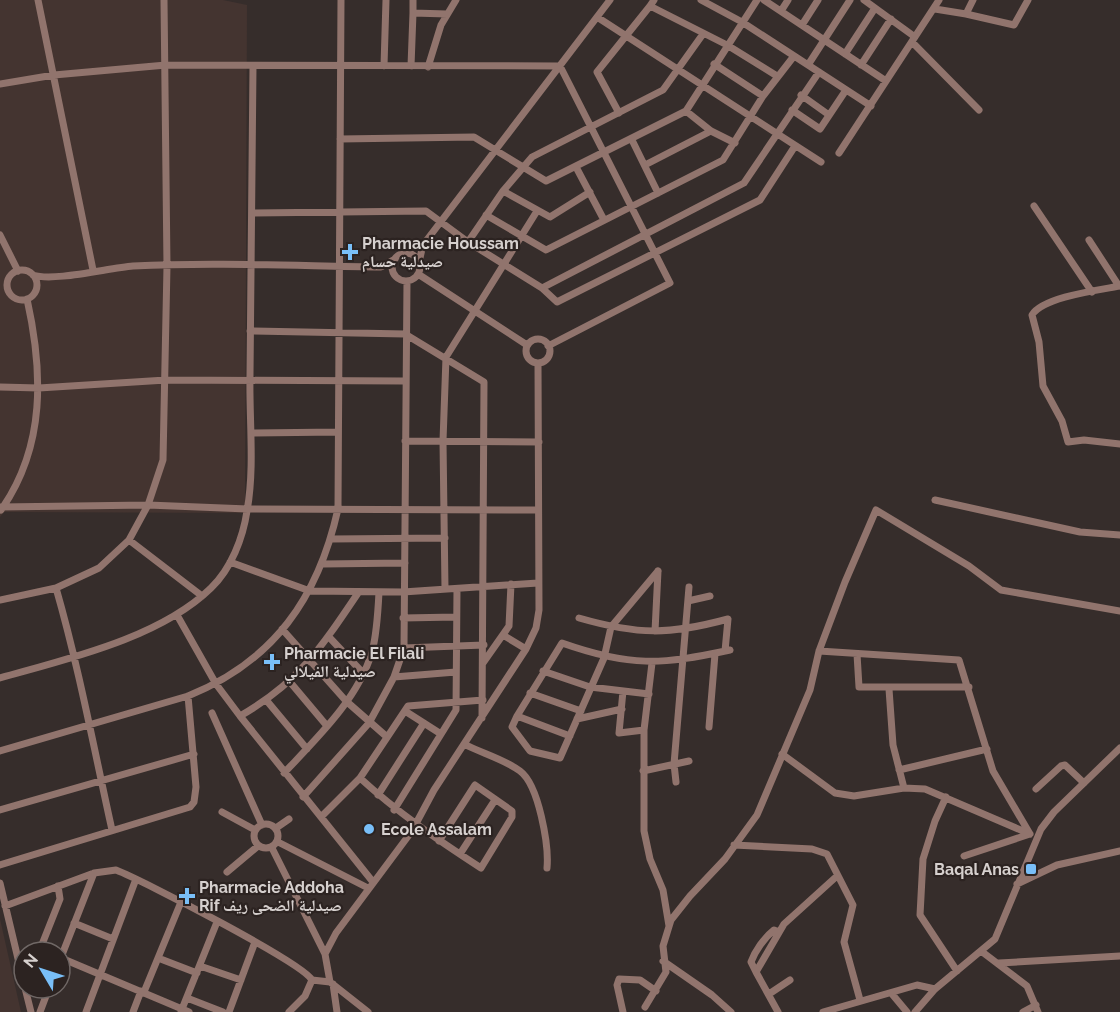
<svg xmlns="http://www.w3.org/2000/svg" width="1120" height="1012" viewBox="0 0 1120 1012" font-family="Raleway,'Noto Naskh Arabic',sans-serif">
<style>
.built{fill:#443430}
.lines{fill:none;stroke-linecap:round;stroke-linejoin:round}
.minor{stroke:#91746d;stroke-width:7}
.poi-dot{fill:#79bff8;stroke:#2c2321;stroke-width:2}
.labels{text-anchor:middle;stroke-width:4.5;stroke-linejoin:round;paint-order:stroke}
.poi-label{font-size:16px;font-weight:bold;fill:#d6d0ce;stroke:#2c2321;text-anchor:start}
</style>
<rect width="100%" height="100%" fill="#362d2b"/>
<path class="built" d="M0,0H223L247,5L245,513L4,512L0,517Z
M0,919L21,1012H0Z"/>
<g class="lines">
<path class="minor" d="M38,0L93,270
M413,0V13L447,14
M654,0L650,6L727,45L777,76
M701,0L742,22L871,106
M764,0L886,81
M864,0L915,37
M935,9L966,14L973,0
M781,11L788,0
M966,14L1014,25L1028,0
M597,17L821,162
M802,25L818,0
M912,42L979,110
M845,54L875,8
M714,64L763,96
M808,65L850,0
M861,65L891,19
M384,66L386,0
M411,66L413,13
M428,67L441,25L456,0
M0,84L54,75L166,65L560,66L670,283L548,346
M801,95L829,115
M792,110L820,129L846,90
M686,111L711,131L735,143
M619,113L597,72L650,6
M340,139L474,137L546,181L686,111L757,0
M632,140L658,193
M839,153L939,0
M645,165L711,131
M576,167L604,220
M503,191L550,217L590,192
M1034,206L1092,292
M252,213L426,211L468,242L542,288L744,183L819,72
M486,215L546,250L723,160L763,96L794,56
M0,235L18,271
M1089,240L1119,286
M468,242L503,191L532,157L663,90L703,34
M392 267a14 14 0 1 1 28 0a14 14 0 1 1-28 0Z
M419,262L423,245L610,0
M7 285a15 15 0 1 1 30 0a15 15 0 1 1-30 0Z
M418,274L527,345
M33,275C53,282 108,268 133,266C215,262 299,266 381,267L395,259
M407,281L404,648L394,677L456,672
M1120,286C1099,290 1043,297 1032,315L1039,342L1043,386L1062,421L1068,442L1084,440L1120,444
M542,288L557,302L760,200L795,146
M250,331L405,334L484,382L482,718
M526 351a12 12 0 1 1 24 0a12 12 0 1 1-24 0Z
M0,387L39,388L166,380L404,381
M251,433L338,432
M405,441L539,442
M935,500L1080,532L1120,535
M0,507L148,505L248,509L538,510
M1,510C46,446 43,371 27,299
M331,539L445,538
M129,540L202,596
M230,562L310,591L403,592L538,583
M323,564L405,563
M56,588C79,668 94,749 112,830
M445,589L443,441L446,357L537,211
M0,600L56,588L99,568L129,540L148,505L163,460L167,266L164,0
M688,601L710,596
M177,615L216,684L240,716L373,882
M403,618L456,617
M579,618C638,635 669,635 728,619L725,651
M282,629L346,701L387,737
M655,631L658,571
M503,635L526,649
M329,637L363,673
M404,648L484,645
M819,651L959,660L993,771L1030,834L964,856
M857,654L859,687H969
M483,663L509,626L511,584
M652,663L644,730V831L650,859L663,890L669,926
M543,671L590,687L649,694
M0,678C67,659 160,638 211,588C231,569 243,538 247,511C255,467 249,419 250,375C251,272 252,169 253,66
M290,682L327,726
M889,689L893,745L904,788
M623,691L619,733L644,730
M530,693L581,711
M267,701L307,749
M405,711L441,734
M212,713L262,825
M240,716C298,683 321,648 358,593
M517,716L512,727L530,751L560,758L604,658L611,627L658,571
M577,719L622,709
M709,727L715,654
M570,736L517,716L562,643C630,667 661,665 730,650
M464,744C481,753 504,759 520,771C539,785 549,846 547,868
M0,751L188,696C274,661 318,598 338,509L341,0
M782,754L835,793L854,796L904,788L925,789L1030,834
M899,770L987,749
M643,771L689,761
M284,773C317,738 358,699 372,652C377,633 378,612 379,592
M360,778C398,813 438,840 481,868L512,817V811L475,785L439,841
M676,782L674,764L689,587
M1036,789L1061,766L1065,765L1084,783
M378,795L424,723
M303,797L369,723L394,677
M946,797L935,821L923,859L920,915L957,971
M0,810L194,754
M394,810L456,710L457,589
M222,812L255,830
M321,817L360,778L408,706L483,700
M254 836a12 12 0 1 1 24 0a12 12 0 1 1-24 0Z
M276,828L289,819
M278,842L368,888
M734,845L812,849L827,854L853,905L844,942L860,1000
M272,848L325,954L330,982L368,1012
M460,854L495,800
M0,865L190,807L194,802L196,787L188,696
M227,872L258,846
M0,883L24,984
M1017,884L1057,865L1120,851
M5,906L94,873L116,870C142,880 303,963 312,980
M74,923L113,939
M39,949L49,952
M981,951L1027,986L1038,1012
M39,952L60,899L58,886
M325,954L336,933L412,831L434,790L526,649L536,628L539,610L538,363
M61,958L182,1009L181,1012
M158,958L197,973
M60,960L94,873
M663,961L712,995L731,1012
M999,963L1120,956
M200,966L241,980
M756,972L751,962C755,951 764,938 774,930L779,932
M333,984L337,1012
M25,988L31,1012
M144,992L181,902
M769,994L790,980
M892,994L907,1012
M187,998L223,1012
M645,1007L666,972L663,946L671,920L690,896L725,859L757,815L810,690L819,651L845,582L876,510L969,566L1001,590L1120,611
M40,1012L49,988
M86,1012L136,879
M133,1012L141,991
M189,1012L182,1009L217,922
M229,1012L255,942
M289,1012L305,996L312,980L330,982
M623,1012L617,985L619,979L640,980L656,991
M778,1012L756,972L784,924L837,876
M823,1012L917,985L935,989
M915,1012L935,989L995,939L1041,829L1054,812L1120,748
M1023,1012L1036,1005"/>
</g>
<g class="poi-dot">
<path d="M347 243h6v6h6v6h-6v6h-6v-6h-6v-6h6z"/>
<path d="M269 653h6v6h6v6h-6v6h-6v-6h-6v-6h6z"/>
<circle cx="369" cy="829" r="6"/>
<rect x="1025" y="863" width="12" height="12" rx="3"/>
<path d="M184 887h6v6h6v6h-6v6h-6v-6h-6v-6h6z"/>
</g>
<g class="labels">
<g class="poi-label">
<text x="362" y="249">Pharmacie Houssam<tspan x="362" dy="18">صيدلية حسام</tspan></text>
<text x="284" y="659">Pharmacie El Filali<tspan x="284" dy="18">صيدلية الفيلالي</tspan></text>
<text x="381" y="835">Ecole Assalam</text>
<text x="1019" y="875" text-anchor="end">Baqal Anas</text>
<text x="199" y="893">Pharmacie Addoha<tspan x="199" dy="18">Rif صيدلية الضحى ريف</tspan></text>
</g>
</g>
<g transform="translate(42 970) rotate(309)"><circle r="28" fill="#2c2321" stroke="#706866" stroke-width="1.5"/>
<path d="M0-4.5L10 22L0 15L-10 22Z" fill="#79bff8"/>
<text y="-9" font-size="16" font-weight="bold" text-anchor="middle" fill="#d6d0ce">N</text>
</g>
</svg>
